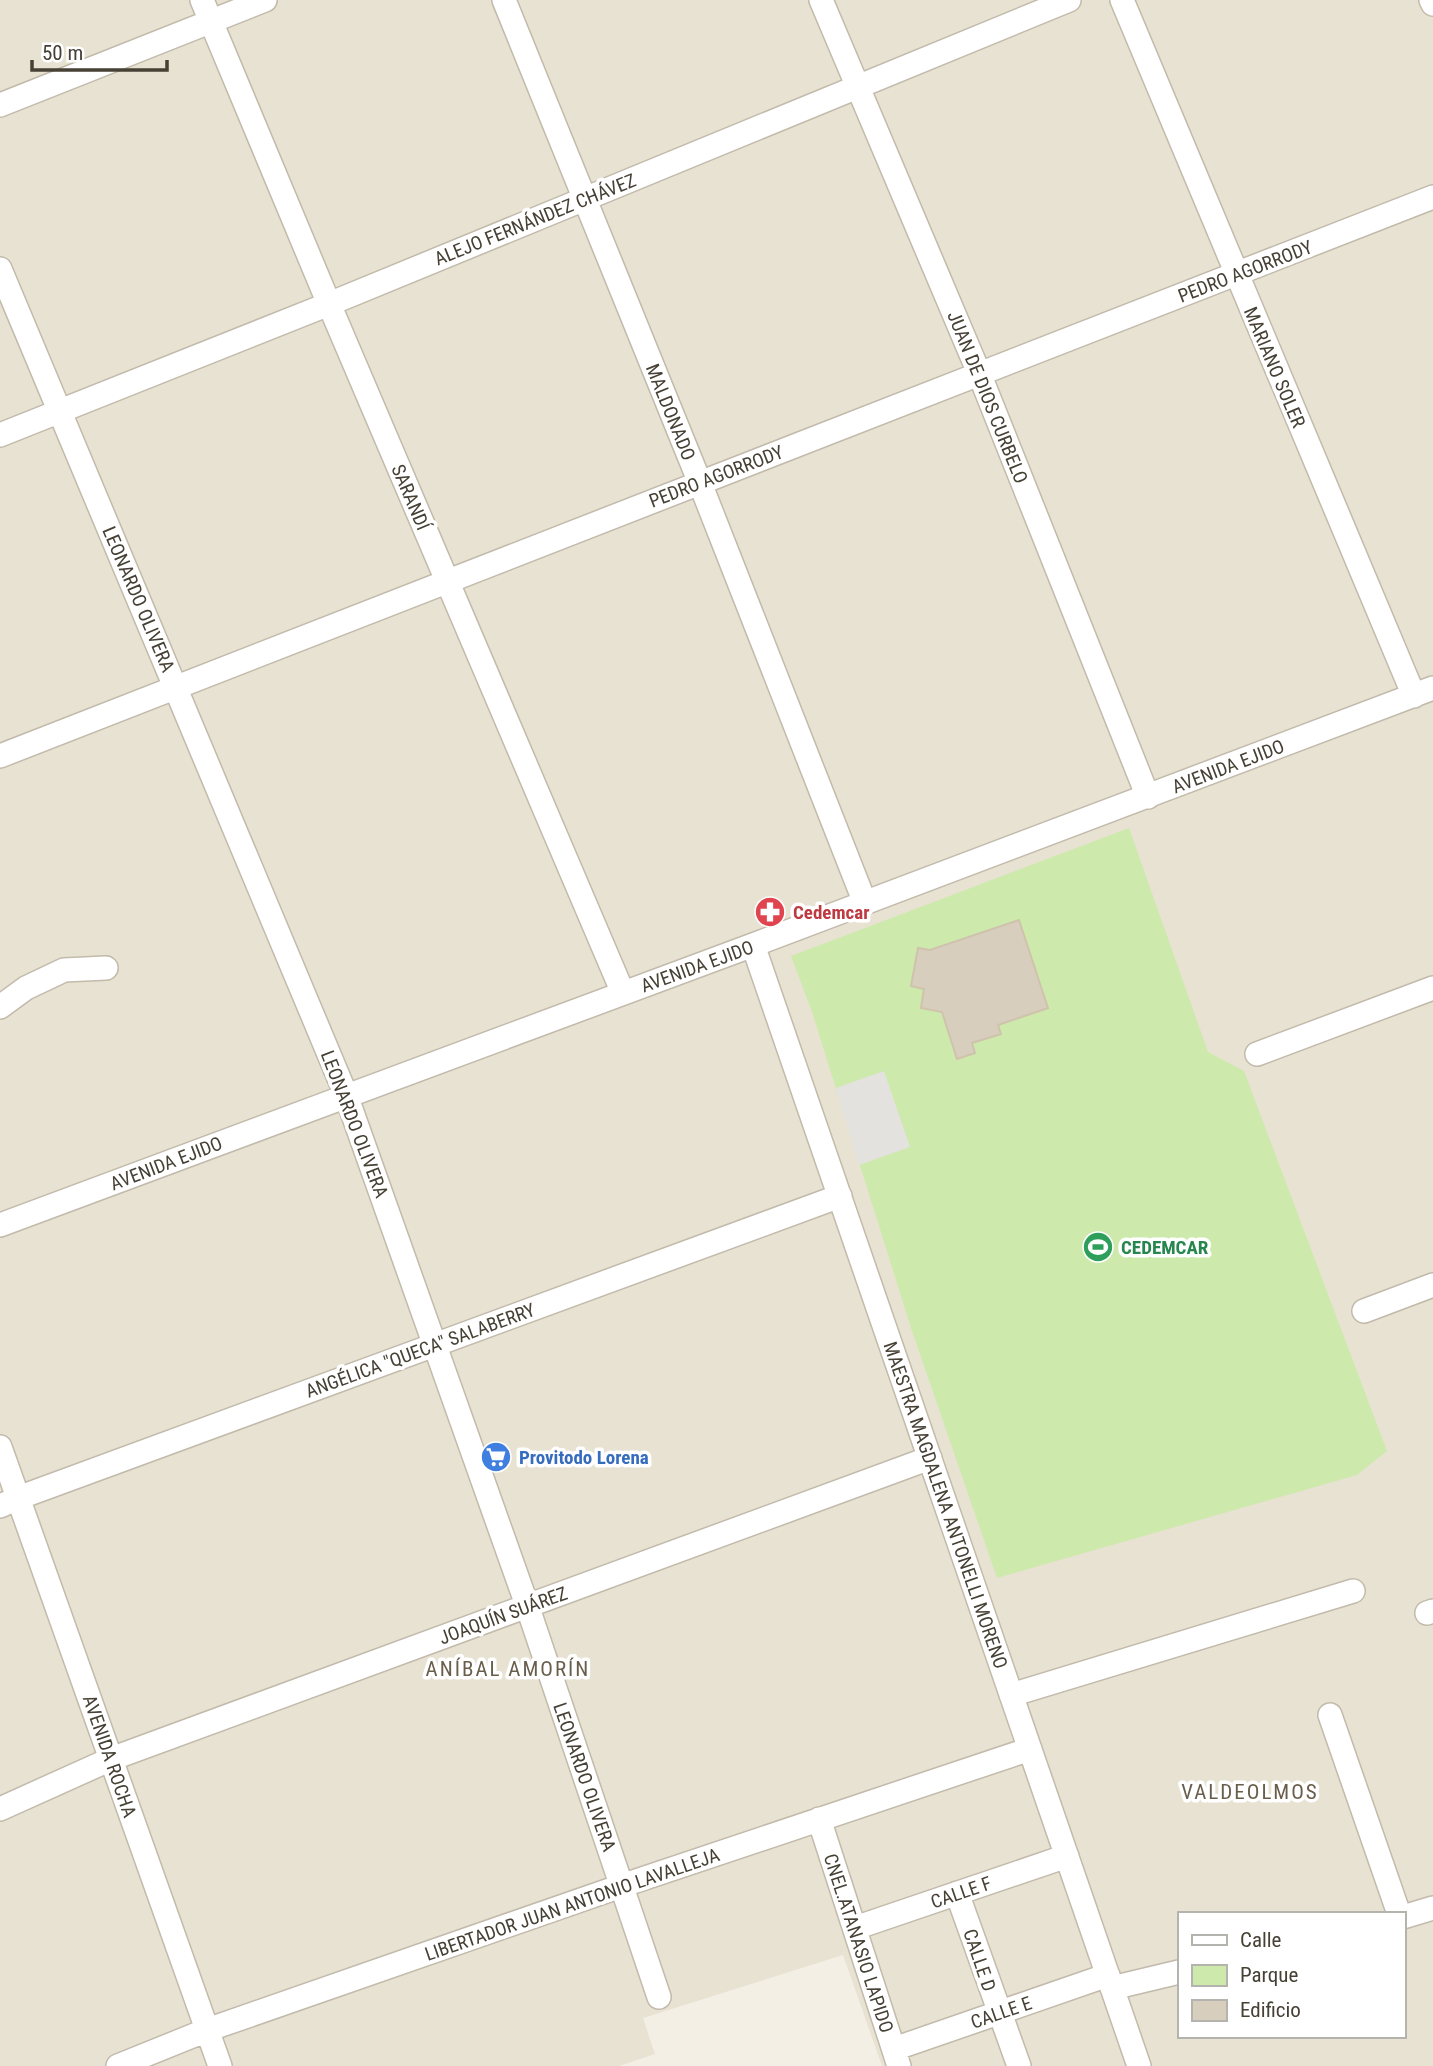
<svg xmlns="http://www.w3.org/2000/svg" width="1433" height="2066" viewBox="0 0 1433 2066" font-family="'Roboto Condensed',sans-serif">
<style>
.residential{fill:#e8e2d3;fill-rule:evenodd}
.green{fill:#cde9ac}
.parking{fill:#e4e2de}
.building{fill:#d8cebd;stroke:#d0c3ad;stroke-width:2}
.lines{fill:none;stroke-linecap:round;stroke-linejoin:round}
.minor-casing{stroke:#c2baab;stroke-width:26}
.minor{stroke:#fff;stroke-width:23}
.labels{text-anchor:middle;stroke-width:7;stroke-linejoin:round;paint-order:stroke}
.street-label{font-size:19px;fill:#464035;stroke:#fff}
.health-label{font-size:19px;font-weight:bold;fill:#be3a42;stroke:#fff;text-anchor:start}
.leisure-label{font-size:19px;font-weight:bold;fill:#27864d;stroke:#fff;text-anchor:start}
.shop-label{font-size:19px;font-weight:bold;fill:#366cbe;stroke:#fff;text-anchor:start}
.neighbourhood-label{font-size:21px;letter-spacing:2px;fill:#695e4b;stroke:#fff}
</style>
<rect width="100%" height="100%" fill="#f3efe5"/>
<path class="residential" d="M0,0H1433V2066H882L843,1955L643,2018L655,2054L619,2066H0ZM1179,1914H1403V2036H1179Z"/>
<path class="green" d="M1129,828L1208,1052L1244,1071L1387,1451L1357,1475L997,1578L911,1328L812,1012L791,956Z"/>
<path class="parking" d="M884,1071L910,1147L859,1165L836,1088Z"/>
<path class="building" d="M1019,920L1048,1008L998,1025L1001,1034L972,1043L975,1053L957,1059L942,1012L921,1008L924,989L911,986L918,948L930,950Z"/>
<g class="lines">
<g class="minor-casing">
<path id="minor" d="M202,0L329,304L623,993
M504,0L700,483L865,903
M821,0L979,373L1148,797
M1122,0L1414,696
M1431,0L1433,4
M0,105L265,0
M0,269L346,1095L527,1605L659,1997
M0,435L329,304L1069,0
M0,756L1433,197
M753,945L1139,2066
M0,1007L26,988L64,970L106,968
M1257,1054L1433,988
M0,1225L753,945L1433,688
M1364,1311L1433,1285
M0,1447L220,2066
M0,1506L18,1498L840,1196
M1427,1613L1433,1611
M1011,1695L1353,1591
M1330,1715L1399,1914
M0,1809L111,1759L930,1458
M819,1819L899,2066
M957,1893L1019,2066
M1403,1917L1433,1908
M855,1928L1067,1856
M1112,1988L1179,1972
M894,2049L1108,1975
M118,2066L207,2030L621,1886L1030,1749"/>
</g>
<use href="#minor" class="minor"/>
</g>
<defs>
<g id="pharmacy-disc" transform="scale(1.575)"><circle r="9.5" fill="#e0444e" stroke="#fff"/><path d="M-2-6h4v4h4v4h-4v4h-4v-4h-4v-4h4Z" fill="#fff"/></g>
<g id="stadium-disc" transform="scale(1.575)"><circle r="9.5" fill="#2e9e5b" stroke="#fff"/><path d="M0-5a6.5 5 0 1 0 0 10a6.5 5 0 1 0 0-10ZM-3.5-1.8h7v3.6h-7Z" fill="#fff"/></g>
<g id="supermarket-disc" transform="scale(1.575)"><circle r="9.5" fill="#3f7fe0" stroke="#fff"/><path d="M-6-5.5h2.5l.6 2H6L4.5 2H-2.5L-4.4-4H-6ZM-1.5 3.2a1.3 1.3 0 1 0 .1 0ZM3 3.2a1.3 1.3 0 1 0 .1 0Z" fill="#fff"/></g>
</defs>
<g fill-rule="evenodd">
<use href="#pharmacy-disc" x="770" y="912"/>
<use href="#stadium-disc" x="1098" y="1247"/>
<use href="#supermarket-disc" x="496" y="1457"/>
</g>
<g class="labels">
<g class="street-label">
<text transform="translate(535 219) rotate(-22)" y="7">ALEJO FERNÁNDEZ CHÁVEZ</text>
<text transform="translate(1245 271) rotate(-21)" y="7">PEDRO AGORRODY</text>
<text transform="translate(1275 367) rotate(67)" y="7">MARIANO SOLER</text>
<text transform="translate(988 397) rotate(68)" y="7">JUAN DE DIOS CURBELO</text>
<text transform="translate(671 412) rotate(68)" y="7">MALDONADO</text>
<text transform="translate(716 476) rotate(-21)" y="7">PEDRO AGORRODY</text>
<text transform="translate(411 497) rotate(67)" y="7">SARANDÍ</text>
<text transform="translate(139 599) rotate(67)" y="7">LEONARDO OLIVERA</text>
<text transform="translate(1228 766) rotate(-21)" y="7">AVENIDA EJIDO</text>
<text transform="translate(697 966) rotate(-20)" y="7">AVENIDA EJIDO</text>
<text transform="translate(355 1124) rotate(69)" y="7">LEONARDO OLIVERA</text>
<text transform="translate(166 1163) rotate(-21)" y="7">AVENIDA EJIDO</text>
<text transform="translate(420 1350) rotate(-20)" y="7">ANGÉLICA "QUECA" SALABERRY</text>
<text transform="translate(946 1505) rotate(71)" y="7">MAESTRA MAGDALENA ANTONELLI MORENO</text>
<text transform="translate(503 1615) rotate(-20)" y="7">JOAQUÍN SUÁREZ</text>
<text transform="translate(110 1756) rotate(71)" y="7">AVENIDA ROCHA</text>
<text transform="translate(585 1777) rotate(71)" y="7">LEONARDO OLIVERA</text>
<text transform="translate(961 1892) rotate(-19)" y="7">CALLE F</text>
<text transform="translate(572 1904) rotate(-19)" y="7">LIBERTADOR JUAN ANTONIO LAVALLEJA</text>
<text transform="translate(859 1943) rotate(72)" y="7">CNEL.ATANASIO LAPIDO</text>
<text transform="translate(980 1960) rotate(71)" y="7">CALLE D</text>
<text transform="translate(1001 2012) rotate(-19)" y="7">CALLE E</text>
</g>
<g class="health-label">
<text x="793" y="919">Cedemcar</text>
</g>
<g class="leisure-label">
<text x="1121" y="1254">CEDEMCAR</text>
</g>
<g class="shop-label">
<text x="519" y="1464">Provitodo Lorena</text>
</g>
<g class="neighbourhood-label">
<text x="508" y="1676">ANÍBAL AMORÍN</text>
<text x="1250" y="1799">VALDEOLMOS</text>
</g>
</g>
<rect x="1178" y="1912" width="228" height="126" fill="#ffffff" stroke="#b5b3ae" stroke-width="2"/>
<rect x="1192" y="1935" width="35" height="10" fill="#ffffff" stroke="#b5b3ae" stroke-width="2"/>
<text x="1240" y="1947" font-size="21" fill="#464035">Calle</text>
<rect x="1192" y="1965" width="35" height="21" fill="#cde9ac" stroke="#b5b3ae" stroke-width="2"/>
<text x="1240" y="1982" font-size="21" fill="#464035">Parque</text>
<rect x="1192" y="2000" width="35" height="21" fill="#d8cebd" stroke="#b5b3ae" stroke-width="2"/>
<text x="1240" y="2017" font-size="21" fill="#464035">Edificio</text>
<path d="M32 60v10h135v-10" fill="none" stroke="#464035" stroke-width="3.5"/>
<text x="42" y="60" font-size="21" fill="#464035" stroke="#ffffff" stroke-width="5" paint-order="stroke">50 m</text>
</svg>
